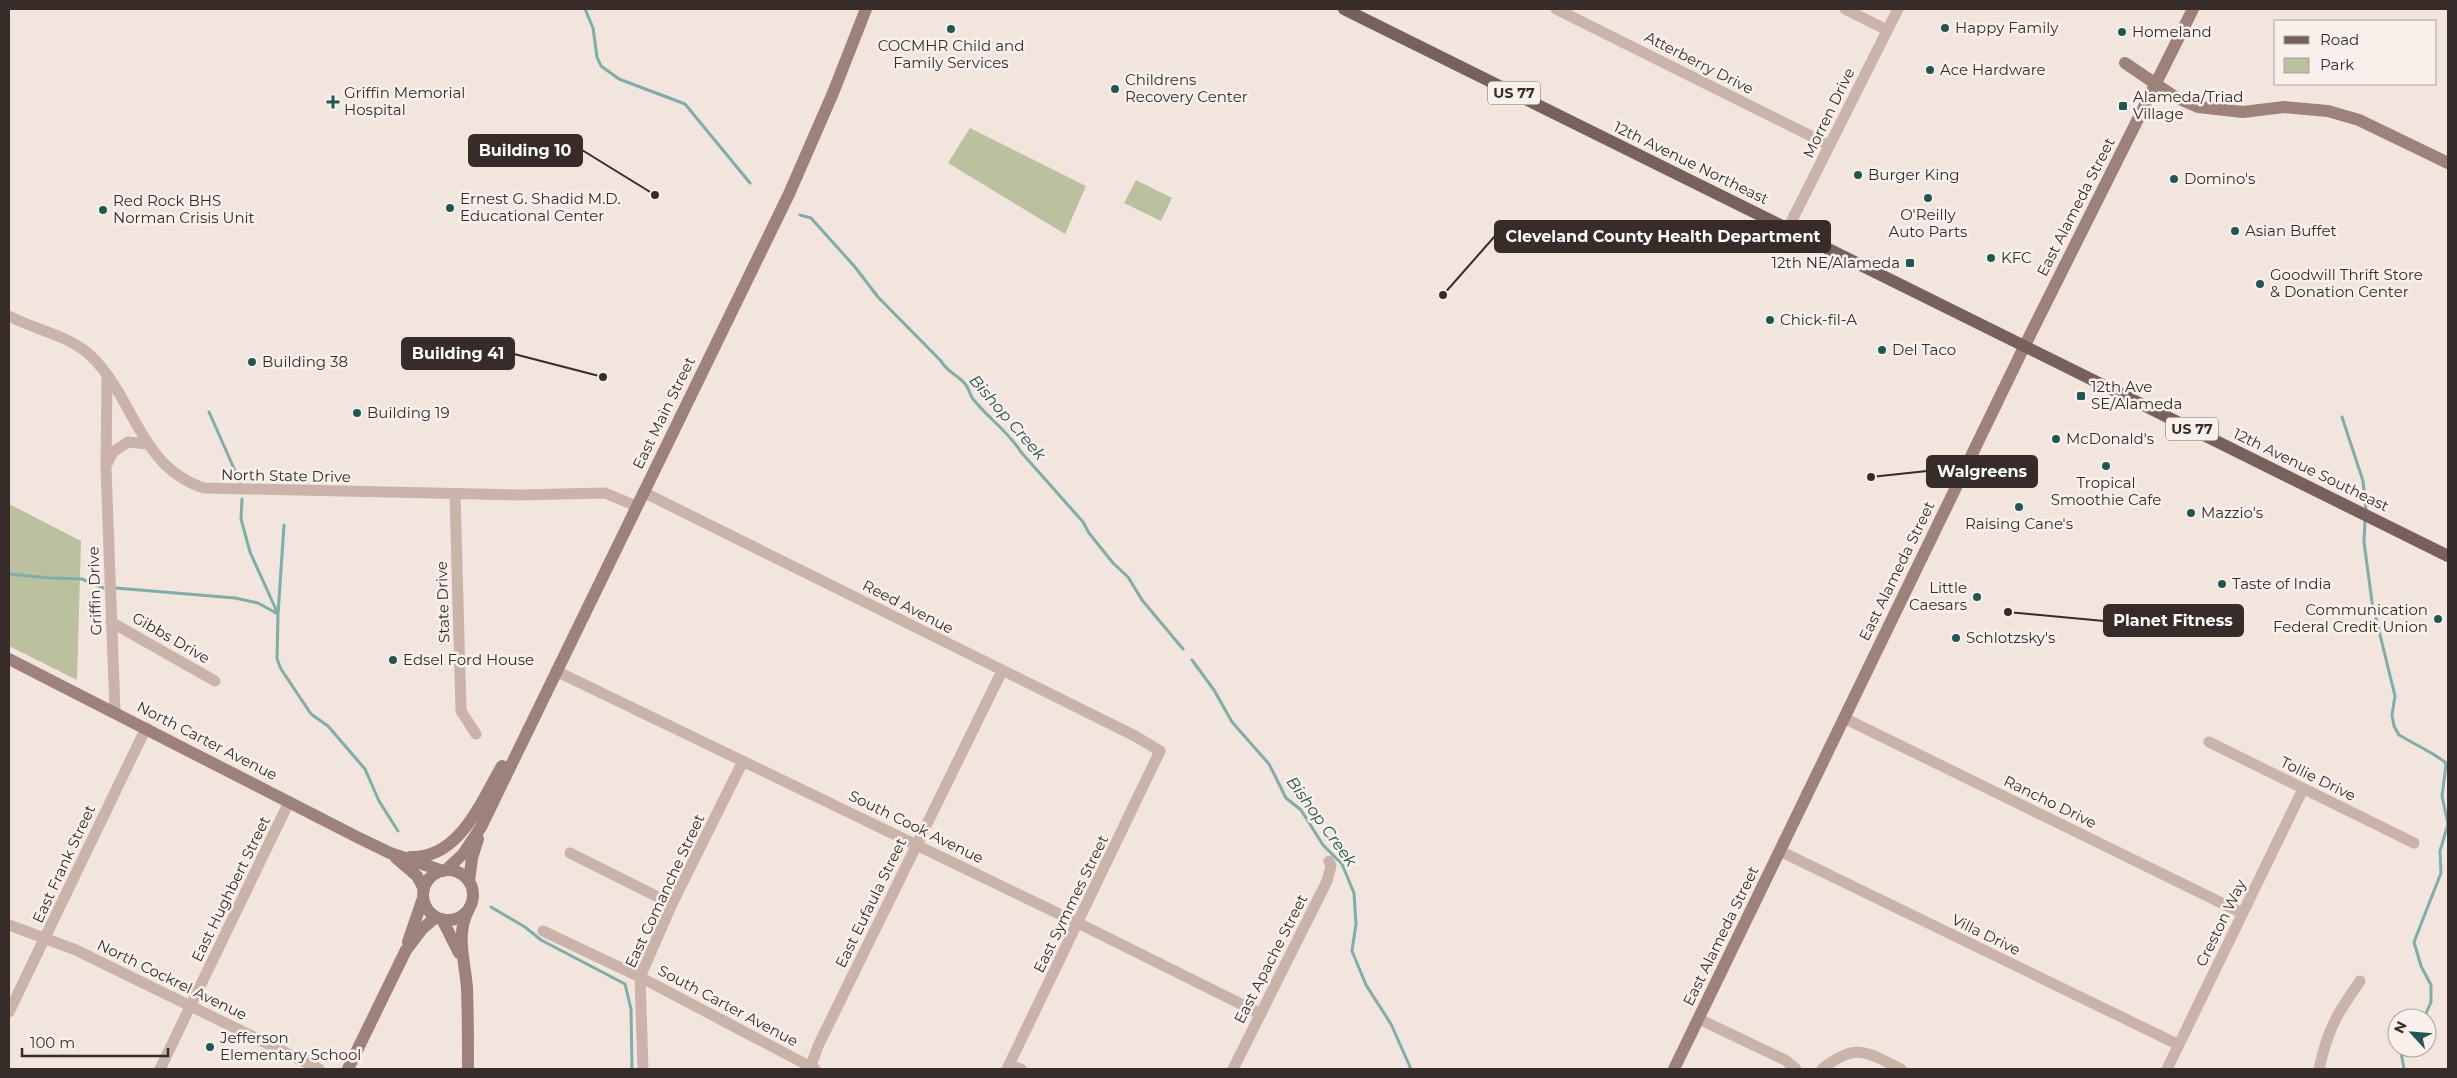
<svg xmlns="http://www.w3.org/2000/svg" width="2457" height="1078" viewBox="0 0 2457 1078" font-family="Montserrat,sans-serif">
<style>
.green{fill:#bbc09f}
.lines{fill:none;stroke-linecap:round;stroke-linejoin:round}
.stream{stroke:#7fada7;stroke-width:3}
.street{stroke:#c9b3ab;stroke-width:11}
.secondary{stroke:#9d827c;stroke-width:12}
.primary{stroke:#78605c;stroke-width:12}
.poi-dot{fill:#215751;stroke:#f9f0eb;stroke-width:2}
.labels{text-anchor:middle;stroke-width:5;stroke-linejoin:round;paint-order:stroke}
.shield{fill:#f9f0eb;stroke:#716764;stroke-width:1}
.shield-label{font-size:14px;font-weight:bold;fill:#372c2a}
.poi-label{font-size:15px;fill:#372c2a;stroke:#f9f0eb;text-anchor:start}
.street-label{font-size:15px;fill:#372c2a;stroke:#f9f0eb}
.water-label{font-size:16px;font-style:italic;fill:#215751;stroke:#f9f0eb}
.leader{fill:none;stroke:#372c2a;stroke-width:2}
.callout-dot{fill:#372c2a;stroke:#f9f0eb;stroke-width:2}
.callout{fill:#372c2a;stroke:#372c2a;stroke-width:2}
.callout-label{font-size:16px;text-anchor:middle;font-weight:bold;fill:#fff}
</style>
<rect width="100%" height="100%" fill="#f1e5de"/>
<path class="green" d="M970,128L1086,186L1065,234L948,163Z
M1136,180L1172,198L1161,221L1124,203Z
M9,504L81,541L77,680L9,646Z"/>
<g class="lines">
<path class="stream" d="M585,9L593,28L597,57L601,66L619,79L685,104L750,183
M800,215L811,218L855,267L878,297L941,361C947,372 958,375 966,385C969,389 970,395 973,399C988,418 1008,431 1021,452L1083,522L1089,533L1113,563L1128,577L1142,600L1183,649
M209,412L240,482
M2342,417L2363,481L2366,510
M242,499L241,519L250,552L278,614L277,659L281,669L311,714L328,726L365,769L379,801L398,831
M2365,519L2364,542L2372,602L2395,696L2392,715L2394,726L2399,735L2433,754L2445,762L2446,765L2442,796L2448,824L2440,851L2441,873L2414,942L2421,966L2431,985V1002L2424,1018
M9,574L50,578L82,579L103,588
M116,588L235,598L258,603L278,614L284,525
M1192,660L1214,690L1232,722L1269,764L1286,798L1301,810L1323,845L1342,864L1354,893L1356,924L1352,951L1366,985L1391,1024L1411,1069
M491,907L525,927L541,940L625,984L631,1009L632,1069
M2404,1069L2401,1052L2404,1048"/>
<path class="street" d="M1556,9L1829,145
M1845,9L1887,30
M1787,230L1898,9
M9,316C35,330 69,335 91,356C134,397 140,468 204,488L518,495L605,493L636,506
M107,376L106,468L115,712
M107,464L113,452L128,442L148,444
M643,492L1135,736L1160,751L1007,1069
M455,494L461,711L476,734
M111,622L215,681
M556,671L1078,923L1261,1014
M1844,718L2242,913
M2209,742L2414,843
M1780,851L2179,1045
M570,853L672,904
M9,925L76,950L319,1069
M543,931L640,977L815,1069
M9,1012L146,728
M1699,1019L1785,1060L1796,1069
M1009,1065L1021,1069
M160,1069L289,802
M643,1069L640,977L672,904L743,761
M810,1069L818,1046L1002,671
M1233,1069L1327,881L1331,866L1329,861
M1822,1069C1856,1042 1866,1052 1901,1069
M2167,1069L2303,789
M2319,1069C2328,1029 2336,1015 2360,981"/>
<path class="secondary" d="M2125,63L2175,97L2198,107L2243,112L2284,107L2328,111L2359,120L2448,163
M9,659L357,837L390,853L443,871
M410,857C460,859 481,801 502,766
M396,858L417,876L424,889
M446,870L463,854L481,827L789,194L833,93L866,9
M423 895a25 25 0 1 1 50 0a25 25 0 1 1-50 0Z
M469,881L472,858L478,839
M442,919L459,953
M408,942L423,898
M348,1069L406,950L422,929L436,917
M468,1069C468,1042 468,1015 467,988C465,961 455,934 469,909
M1674,1069L2024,347L2193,9"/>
<path class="primary" d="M1344,9L2448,556"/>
</g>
<g class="poi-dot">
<circle cx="1945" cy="28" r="5"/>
<circle cx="951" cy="29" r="5"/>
<circle cx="2122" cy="32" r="5"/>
<circle cx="1930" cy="70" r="5"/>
<circle cx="1115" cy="89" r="5"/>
<path d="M330.5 94.5h5v5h5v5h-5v5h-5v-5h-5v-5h5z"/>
<rect x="2118" y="101" width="10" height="10" rx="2.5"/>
<circle cx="1858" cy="175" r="5"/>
<circle cx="2174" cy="179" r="5"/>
<circle cx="1928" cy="198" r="5"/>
<circle cx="450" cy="208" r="5"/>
<circle cx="103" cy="210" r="5"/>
<circle cx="2235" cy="231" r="5"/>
<circle cx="1991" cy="258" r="5"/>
<rect x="1905" y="258" width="10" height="10" rx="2.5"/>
<circle cx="2260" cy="284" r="5"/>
<circle cx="1770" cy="320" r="5"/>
<circle cx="1882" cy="350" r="5"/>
<circle cx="252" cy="362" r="5"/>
<rect x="2076" y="391" width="10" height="10" rx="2.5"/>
<circle cx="357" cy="413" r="5"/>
<circle cx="2056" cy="439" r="5"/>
<circle cx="2106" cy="466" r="5"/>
<circle cx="2019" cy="507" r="5"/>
<circle cx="2191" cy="513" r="5"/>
<circle cx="2222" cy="584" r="5"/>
<circle cx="1977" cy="597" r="5"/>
<circle cx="2438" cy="619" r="5"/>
<circle cx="1956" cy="638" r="5"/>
<circle cx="393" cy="660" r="5"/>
<circle cx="210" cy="1047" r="5"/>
</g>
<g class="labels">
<g class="shield">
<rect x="1488" y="81.5" width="52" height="23" rx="4"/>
<rect x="2166" y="417.5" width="52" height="23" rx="4"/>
</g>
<g class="shield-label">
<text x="1514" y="98">US 77</text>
<text x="2192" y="434">US 77</text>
</g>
<g class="poi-label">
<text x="1955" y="33">Happy Family</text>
<text x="2132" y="37">Homeland</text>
<text x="951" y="51" text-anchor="middle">COCMHR Child and<tspan x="951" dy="17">Family Services</tspan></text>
<text x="1940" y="75">Ace Hardware</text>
<text x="1125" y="85">Childrens<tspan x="1125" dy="17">Recovery Center</tspan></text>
<text x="344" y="98">Griffin Memorial<tspan x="344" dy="17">Hospital</tspan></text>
<text x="2133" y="102">Alameda/Triad<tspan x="2133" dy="17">Village</tspan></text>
<text x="1868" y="180">Burger King</text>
<text x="2184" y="184">Domino's</text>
<text x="460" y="204">Ernest G. Shadid M.D.<tspan x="460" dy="17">Educational Center</tspan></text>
<text x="113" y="206">Red Rock BHS<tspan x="113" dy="17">Norman Crisis Unit</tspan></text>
<text x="1928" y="220" text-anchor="middle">O'Reilly<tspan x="1928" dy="17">Auto Parts</tspan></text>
<text x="2245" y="236">Asian Buffet</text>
<text x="2001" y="263">KFC</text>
<text x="1900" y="268" text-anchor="end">12th NE/Alameda</text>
<text x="2270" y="280">Goodwill Thrift Store<tspan x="2270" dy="17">&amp; Donation Center</tspan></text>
<text x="1780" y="325">Chick-fil-A</text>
<text x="1892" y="355">Del Taco</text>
<text x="262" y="367">Building 38</text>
<text x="2091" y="392">12th Ave<tspan x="2091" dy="17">SE/Alameda</tspan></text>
<text x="367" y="418">Building 19</text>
<text x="2066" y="444">McDonald's</text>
<text x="2106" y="488" text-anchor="middle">Tropical<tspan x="2106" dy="17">Smoothie Cafe</tspan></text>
<text x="2201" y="518">Mazzio's</text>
<text x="2019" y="529" text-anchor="middle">Raising Cane's</text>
<text x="2232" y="589">Taste of India</text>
<text x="1967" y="593" text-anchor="end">Little<tspan x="1967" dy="17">Caesars</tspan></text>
<text x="2428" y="615" text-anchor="end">Communication<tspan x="2428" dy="17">Federal Credit Union</tspan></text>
<text x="1966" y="643">Schlotzsky's</text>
<text x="403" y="665">Edsel Ford House</text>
<text x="220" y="1043">Jefferson<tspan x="220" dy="17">Elementary School</tspan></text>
</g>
<g class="street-label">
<text transform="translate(1699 63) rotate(27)" y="5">Atterberry Drive</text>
<text transform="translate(1829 113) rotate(-64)" y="5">Morren Drive</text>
<text transform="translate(1691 163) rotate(26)" y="5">12th Avenue Northeast</text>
<text transform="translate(2076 207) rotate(-63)" y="5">East Alameda Street</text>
<text transform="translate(664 413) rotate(-64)" y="5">East Main Street</text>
<text transform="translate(2311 470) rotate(26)" y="5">12th Avenue Southeast</text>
<text transform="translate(286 476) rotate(1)" y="5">North State Drive</text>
<text transform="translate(1897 571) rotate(-64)" y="5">East Alameda Street</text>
<text transform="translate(95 591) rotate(-92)" y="5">Griffin Drive</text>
<text transform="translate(443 602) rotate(-92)" y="5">State Drive</text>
<text transform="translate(908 607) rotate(27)" y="5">Reed Avenue</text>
<text transform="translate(171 638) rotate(30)" y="5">Gibbs Drive</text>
<text transform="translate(207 741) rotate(27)" y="5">North Carter Avenue</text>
<text transform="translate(2318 779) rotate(26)" y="5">Tollie Drive</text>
<text transform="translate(2050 802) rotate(26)" y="5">Rancho Drive</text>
<text transform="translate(916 827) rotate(26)" y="5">South Cook Avenue</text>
<text transform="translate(64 864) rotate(-65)" y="5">East Frank Street</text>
<text transform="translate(231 889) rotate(-64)" y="5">East Hughbert Street</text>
<text transform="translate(665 891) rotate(-65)" y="5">East Comanche Street</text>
<text transform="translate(871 903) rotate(-64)" y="5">East Eufaula Street</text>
<text transform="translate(1071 904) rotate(-64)" y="5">East Symmes Street</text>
<text transform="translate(2221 923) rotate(-64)" y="5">Creston Way</text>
<text transform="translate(1986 935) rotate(26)" y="5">Villa Drive</text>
<text transform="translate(1721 936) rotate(-64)" y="5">East Alameda Street</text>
<text transform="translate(1271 959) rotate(-63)" y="5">East Apache Street</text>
<text transform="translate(172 980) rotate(26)" y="5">North Cockrel Avenue</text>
<text transform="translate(728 1006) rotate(28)" y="5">South Carter Avenue</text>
</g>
<g class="water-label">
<text transform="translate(1008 417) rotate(49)" y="6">Bishop Creek</text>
<text transform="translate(1322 821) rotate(54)" y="6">Bishop Creek</text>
</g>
</g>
<path class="leader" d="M655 195L582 150M1443 295L1495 236M603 377L514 354M1871 477L1927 471M2008 612L2104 621"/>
<g class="callout-dot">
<circle cx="655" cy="195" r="5"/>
<circle cx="1443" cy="295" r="5"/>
<circle cx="603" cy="377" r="5"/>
<circle cx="1871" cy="477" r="5"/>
<circle cx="2008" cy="612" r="5"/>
</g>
<g class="callout">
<rect x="469" y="135" width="113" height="31" rx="5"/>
<rect x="1495" y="221" width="335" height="31" rx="5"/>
<rect x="402" y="338" width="112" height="31" rx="5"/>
<rect x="1927" y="456" width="110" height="31" rx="5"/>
<rect x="2104" y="605" width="139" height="31" rx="5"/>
</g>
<g class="callout-label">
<text x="525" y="156">Building 10</text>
<text x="1663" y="242">Cleveland County Health Department</text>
<text x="458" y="359">Building 41</text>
<text x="1982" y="477">Walgreens</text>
<text x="2173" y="626">Planet Fitness</text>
</g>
<rect width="2457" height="1078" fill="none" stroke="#372c2a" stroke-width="20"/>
<rect x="2274" y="20" width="162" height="65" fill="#f9f0eb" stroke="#aba29e"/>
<rect x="2284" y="36" width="25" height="8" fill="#78605c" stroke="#aba29e"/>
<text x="2320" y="45" font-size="15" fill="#372c2a">Road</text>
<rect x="2284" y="58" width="25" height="15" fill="#bbc09f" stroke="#aba29e"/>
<text x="2320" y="70" font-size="15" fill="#372c2a">Park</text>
<g transform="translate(2412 1033) rotate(296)"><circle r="24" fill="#f9f0eb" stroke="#aba29e"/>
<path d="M0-4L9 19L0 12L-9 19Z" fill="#215751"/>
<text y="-8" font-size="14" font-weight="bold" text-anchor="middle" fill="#372c2a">N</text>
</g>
<path d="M22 1048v8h146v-8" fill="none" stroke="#372c2a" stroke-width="2.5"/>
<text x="30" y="1048" font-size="15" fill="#372c2a" stroke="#f9f0eb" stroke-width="4" paint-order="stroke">100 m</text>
</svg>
